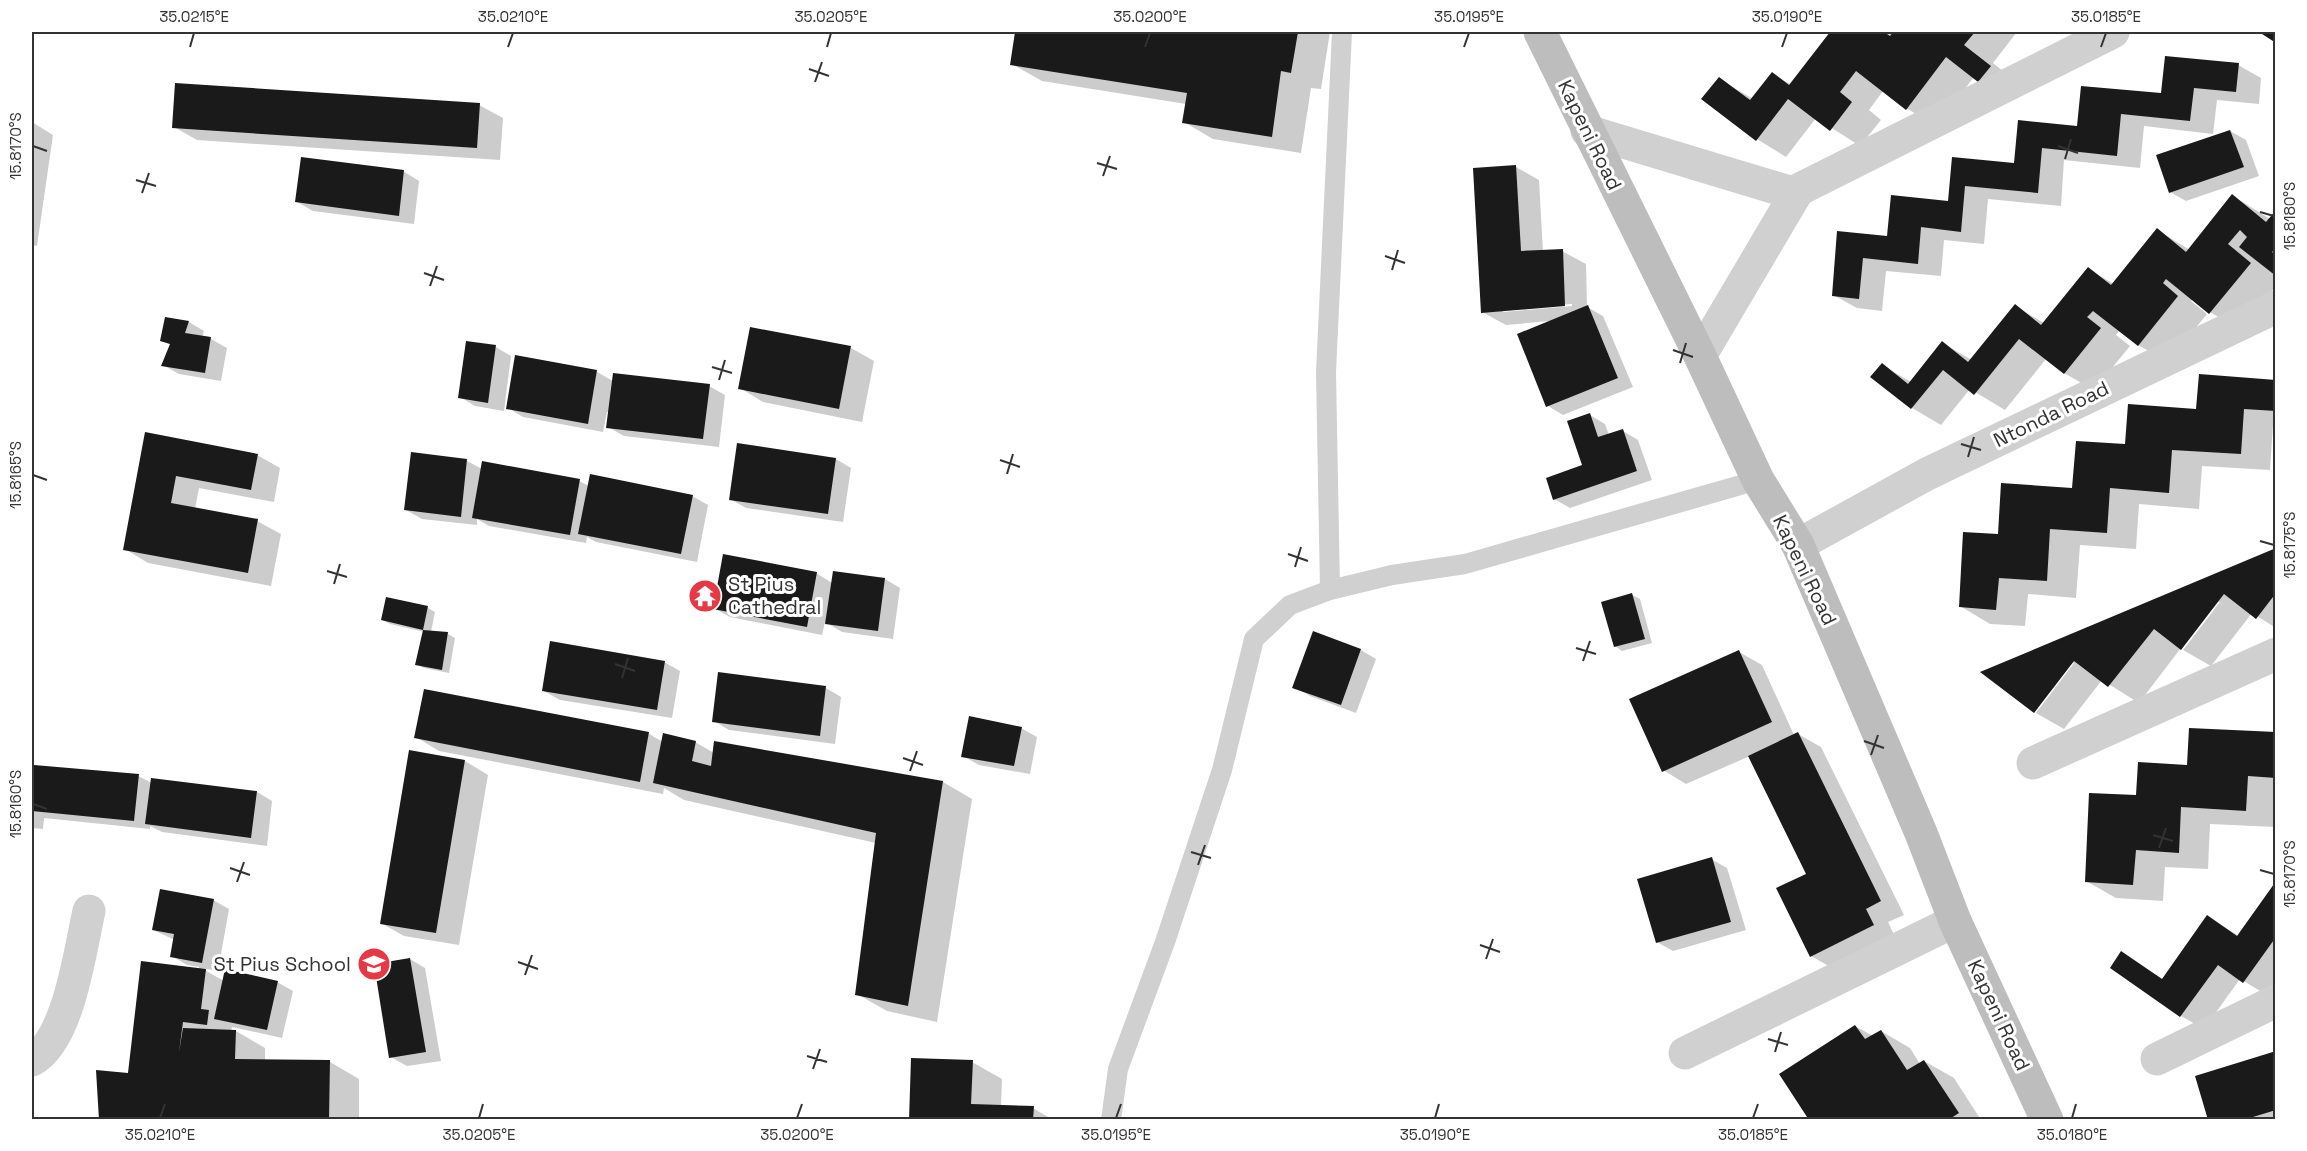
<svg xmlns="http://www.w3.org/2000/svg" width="2307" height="1151" viewBox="0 0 2307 1151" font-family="'Space Grotesk',sans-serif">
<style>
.shadow{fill:#0003;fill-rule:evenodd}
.building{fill:#1a1a1a}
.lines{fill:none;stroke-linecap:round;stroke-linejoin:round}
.service{stroke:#d0d0d0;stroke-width:20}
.minor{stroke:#d0d0d0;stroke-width:33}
.secondary{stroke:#bdbdbd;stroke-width:33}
.ticks{fill:none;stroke:#333;stroke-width:2}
.labels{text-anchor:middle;stroke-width:6;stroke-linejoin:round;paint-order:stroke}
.street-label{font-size:20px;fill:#333;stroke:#fff}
.poi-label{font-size:20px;fill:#333;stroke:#fff;text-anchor:start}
.neatline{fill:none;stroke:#333;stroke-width:2}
.ticks-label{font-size:15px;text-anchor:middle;fill:#333}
</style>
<rect width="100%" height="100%" fill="#fff"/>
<path class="shadow" d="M1017,32H1330L1321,89L1311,88L1301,153L1213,139L1184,122L1186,104L1042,81L1012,64Z
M1832,32H1888L1893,35L1895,32H2017L1993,63L2019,84L1979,81L1974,77L1936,126L1906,108L1883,91L1869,110L1881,120L1860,146L1816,118L1786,157L1757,139L1719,79L1753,99L1772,74L1792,85Z
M2238,65L2261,78L2259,104L2217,100L2213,134L2144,126L2140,168L2064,160L2061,206L1988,199L1984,244L1944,240L1941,276L1886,271L1882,311L1857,308L1833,295L1839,233L1889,238L1949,202L1953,159L2015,165L2019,121L2078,128Z
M479,105L503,118L500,160L197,140L174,127Z
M32,122L53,135L37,246L32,245Z
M2230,131L2246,140L2259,176L2186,201L2170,192Z
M1516,167L1539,180L1543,252L1562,251L1586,264L1587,307L1603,316L1633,387L1563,415L1548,406L1550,321L1506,325L1482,312ZM1572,304V306L1503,312V309Z
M403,171L419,181L414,224L313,211L297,202Z
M2233,196L2270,219L2276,212V286L2240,330L2210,312L2193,299L2191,301L2207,314L2168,362L2138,345L2120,330L2116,335L2130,346L2094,390L2064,373L2046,359L2005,410L1970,389L1941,425L1912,408L1882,365L1911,382L1942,343L1972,360L2015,306L2044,323L2088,269L2114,284L2157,230L2190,250Z
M166,319L189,322L204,331L202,337L211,339L227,348L221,381L179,374L163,365L171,345L162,340Z
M751,328L851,348L874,361L862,422L763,402L740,388Z
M496,347L511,356L504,411L475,406L460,397Z
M516,357L597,372L613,381L709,386L725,395L719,447L624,436L608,427L610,412H607L603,432L523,417L508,408Z
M2276,381V426L2273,425L2270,470L2202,466L2199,509L2139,504L2136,549L2080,545L2076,598L2028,594L2025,626L1990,624L1960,606L1999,536L2074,490L2126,446L2198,411Z
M1590,415L1605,424L1609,435L1623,431L1638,440L1652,480L1570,508L1554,499L1584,466Z
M147,434L257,455L280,468L274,502L199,488L195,509L257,521L281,534L271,586L148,563L125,549Z
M412,454L467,461L482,469L579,481L589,486L692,496L708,505L697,562L596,542L587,537L586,543L489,526L477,519V525L422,519L406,510Z
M836,459L851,468L843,522L746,508L730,499Z
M2276,550V628L2252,613L2211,666L2183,650L2220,602H2216L2139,703L2102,680L2064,729L2036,713L2074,663L1983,672Z
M816,573L832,583L885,579L900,588L893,639L842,632L825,622L822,635L730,617L714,608Z
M1632,595L1640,599L1652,643L1622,651L1615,646Z
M387,599L428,608L435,612L431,632L448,634L455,638L449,673L424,668L417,664L425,632L390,624L382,620Z
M1314,633L1361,650L1376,659L1356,713L1310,696L1294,687Z
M1739,652L1762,665L1794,735L1798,734L1821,747L1904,915L1888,922L1896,939L1834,969L1811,956L1808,874L1750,756L1686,784L1663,770Z
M664,662L680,671L672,718L560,700L544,691Z
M826,688L841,697L835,744L729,730L714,721Z
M425,690L649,734L663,742H695L714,753L943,782L972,799L937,1022L887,1011L857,994L876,843L684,800L664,788L663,794L439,751L416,737Z
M1021,728L1037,737L1030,774L979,765L963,756Z
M2276,734L2275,827L2210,824L2208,869L2165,867L2163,901L2116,898L2086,881L2138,797L2188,767Z
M465,761L488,775L459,945L404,936L381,923Z
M32,772L35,774L138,776L152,783L257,792L272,801L267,846L162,832L150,826V829L44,818L43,829L32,828Z
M1711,859L1727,868L1746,930L1673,951L1657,942Z
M2276,887V983L2267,995L2240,979L2204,1029L2181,1016L2112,967L2122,953L2164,980L2208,917L2239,936Z
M213,900L229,909L218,971L201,968L224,981L277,982L293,991L282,1038L232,1027L231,1031H236L265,1048V1061L330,1062L359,1079V1120H100L136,1076L199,970V967L187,965L172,956L175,940L153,930Z
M410,959L425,968L441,1061L407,1066L391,1057Z
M1855,1026L1873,1036L1881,1031L1910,1048L1920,1064L1924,1061L1954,1078L1981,1120H1810Z
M2276,1053V1120H2210Z
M972,1062L1002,1079L1001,1107L1033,1108L1053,1120H910Z"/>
<path class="building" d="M1015,32H1298L1291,73L1281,71L1272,137L1182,123L1187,93L1010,65Z
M1830,32H1884L1890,36L1893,32H1975L1964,45L1991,66L1978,82L1946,57L1906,110L1856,71L1840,92L1852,102L1830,131L1788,99L1756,141L1701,99L1719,77L1750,100L1772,72L1789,85Z
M2259,32H2276V43Z
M2165,56L2239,63L2236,92L2194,88L2190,121L2121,114L2117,156L2042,148L2038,193L1965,186L1961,232L1921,227L1918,264L1863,258L1859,299L1832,296L1837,231L1887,236L1891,195L1948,201L1952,157L2014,163L2018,120L2077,126L2081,86L2161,93Z
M175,83L480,103L477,148L172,128Z
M2230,130L2244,167L2169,193L2156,155Z
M301,157L404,170L399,216L295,202Z
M1516,165L1521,251L1563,249L1565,306L1481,313L1473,168Z
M2232,194L2266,222L2276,210V248L2272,252L2276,255V276L2239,247L2247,237L2240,230L2228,244L2251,263L2209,314L2166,279L2163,283L2178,296L2138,346L2093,311L2087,317L2101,328L2064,374L2019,339L1974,395L1943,370L1911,409L1870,377L1882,363L1908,384L1942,341L1968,362L2015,304L2041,325L2088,267L2111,285L2157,228L2186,252Z
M1588,305L1618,378L1546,407L1517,334Z
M165,317L189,321L185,333L211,337L205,373L161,366L170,344L160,341Z
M750,327L851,346L839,409L738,389Z
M466,341L496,345L488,403L458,398Z
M515,355L597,370L588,424L506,409Z
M613,373L710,384L703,439L606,428Z
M2199,374L2276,380V411L2244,409L2241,454L2172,450L2169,493L2110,488L2107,533L2050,529L2047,581L1999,578L1996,610L1959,607L1963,532L1998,534L2001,483L2072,488L2076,441L2125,444L2128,404L2196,409Z
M1590,413L1598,437L1623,429L1637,471L1553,500L1546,478L1582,465L1567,421Z
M145,432L258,454L251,490L176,476L171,503L258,519L248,573L123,550Z
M737,443L836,458L828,514L729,500Z
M411,452L467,459L461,517L404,510Z
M482,461L580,479L570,535L472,518Z
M590,474L693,495L681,554L578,534Z
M2276,548V593L2256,619L2224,594L2181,650L2154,629L2108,687L2074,661L2034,713L1980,672Z
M723,554L817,572L807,627L713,609Z
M833,571L885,578L878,631L825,624Z
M1632,593L1645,639L1614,647L1601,602Z
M386,597L428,606L423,630L381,620Z
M423,630L448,632L442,670L415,665Z
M1313,631L1361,649L1341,705L1292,688Z
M550,641L665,661L657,710L542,691Z
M1739,650L1772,722L1662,772L1629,699Z
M718,672L826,686L820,736L712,722Z
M424,689L649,732L640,782L414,738Z
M969,716L1022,727L1014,766L961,757Z
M2189,728L2276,732V778L2248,776L2246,811L2181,807L2179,853L2136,850L2133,885L2085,882L2089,793L2136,795L2138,762L2187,765Z
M1798,732L1881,901L1866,909L1874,925L1810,957L1776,888L1806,874L1748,756Z
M663,733L696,741L692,761L711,766L714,741L943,781L908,1006L855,995L876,833L653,783Z
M409,750L465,760L436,933L380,924Z
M34,765L139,774L134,821L32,811Z
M151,778L257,791L251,838L145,824Z
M1712,857L1731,922L1656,943L1637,879Z
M2274,884L2276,885V937L2243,983L2218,965L2180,1017L2110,968L2121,951L2162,979L2207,915L2237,936Z
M160,889L214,899L202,963L170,957L174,934L152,930Z
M410,958L426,1052L389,1058L374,964Z
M141,961L206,969L201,1009L209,1010L207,1025L183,1022L179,1052L183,1028L236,1030L235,1059L330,1060L329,1120H99L96,1070L128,1073Z
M225,969L278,981L267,1030L214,1019Z
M1855,1025L1865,1039L1881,1030L1907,1070L1924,1060L1959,1113L1948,1120H1809L1779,1074Z
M2276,1051V1110L2243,1120H2208L2195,1076Z
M911,1058L973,1060L971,1104L1034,1106L1033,1120H909Z"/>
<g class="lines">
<path class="service" d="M1330,590L1326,372L1342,32
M1111,1120L1118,1069L1165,942L1222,770L1254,639L1290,605L1330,590L1392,575L1465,564L1758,480"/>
<path class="minor" d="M1587,131L1796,194
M1700,356L1798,190L2113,32
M1798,545L1927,474L2276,307
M2033,763L2276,654
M1685,1053L1955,921
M2157,1059L2276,1001
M32,1060C69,1040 80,950 89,911"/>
<path class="secondary" d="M1540,32L1700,356L1758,480L1798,545L1921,833L1955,921L2047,1120"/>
</g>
<path class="ticks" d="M190,47L194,33M508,47L513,33M827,47L831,33M1145,47L1150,33M1464,47L1469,33M1782,47L1787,33M2101,47L2106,33M809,69L829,76M815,82L822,62M33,146L47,151M2058,146L2078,153M2065,159L2071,139M1097,163L1117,169M1103,176L1110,156M136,180L156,186M142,193L149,173M2260,212L2274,216M1385,256L1405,263M1392,270L1398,250M424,273L444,280M430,286L437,266M1673,350L1693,357M1680,363L1686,343M712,367L732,373M719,380L725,360M1961,444L1981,450M1968,457L1974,437M1000,460L1020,467M1007,474L1013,454M33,475L47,480M2260,541L2274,545M1288,554L1308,561M1295,567L1301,547M327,571L347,577M334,584L340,564M1576,648L1596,654M1583,661L1590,641M615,664L635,671M622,678L628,658M1864,741L1884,748M1871,755L1878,735M903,758L923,765M910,771L917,751M33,804L47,809M2153,835L2173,841M2159,848L2166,828M1191,852L1211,858M1198,865L1205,845M230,868L250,875M2260,870L2274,874M237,882L244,862M1480,945L1500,952M1486,959L1493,939M518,962L538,969M525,975L532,955M1768,1039L1788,1045M1775,1052L1781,1032M807,1056L827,1062M813,1069L820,1049M160,1118L165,1104M479,1118L483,1104M797,1118L802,1104M1116,1118L1121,1104M1435,1118L1439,1104M1753,1118L1758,1104M2072,1118L2076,1104"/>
<defs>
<g id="temple-disc" transform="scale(1.725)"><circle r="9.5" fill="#e63946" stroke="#fff"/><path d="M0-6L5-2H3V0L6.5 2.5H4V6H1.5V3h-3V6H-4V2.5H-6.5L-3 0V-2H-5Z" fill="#fff"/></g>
<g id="school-disc" transform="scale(1.725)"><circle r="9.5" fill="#e63946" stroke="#fff"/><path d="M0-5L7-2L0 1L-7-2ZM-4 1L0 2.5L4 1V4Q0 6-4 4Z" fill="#fff"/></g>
</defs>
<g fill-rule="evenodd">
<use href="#temple-disc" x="705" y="596"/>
<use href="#school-disc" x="374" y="964"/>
</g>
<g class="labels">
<g class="street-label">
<text transform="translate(1590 135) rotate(64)" y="7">Kapeni Road</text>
<text transform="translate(2051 414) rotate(-26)" y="7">Ntonda Road</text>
<text transform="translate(1805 570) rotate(64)" y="7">Kapeni Road</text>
<text transform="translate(1999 1015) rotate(65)" y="7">Kapeni Road</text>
</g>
<g class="poi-label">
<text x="728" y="591">St Pius<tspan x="728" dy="23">Cathedral</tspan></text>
<text x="351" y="971" text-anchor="end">St Pius School</text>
</g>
</g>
<rect width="2307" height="1151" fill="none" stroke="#ffffff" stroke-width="66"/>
<rect x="33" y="33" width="2241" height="1085" class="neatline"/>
<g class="ticks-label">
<text x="194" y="22">35.0215°E</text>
<text x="513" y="22">35.0210°E</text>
<text x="831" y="22">35.0205°E</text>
<text x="1150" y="22">35.0200°E</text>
<text x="1469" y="22">35.0195°E</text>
<text x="1787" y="22">35.0190°E</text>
<text x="2106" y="22">35.0185°E</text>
<text transform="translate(16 146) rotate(-90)" y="5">15.8170°S</text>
<text transform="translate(2290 216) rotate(-90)" y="5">15.8180°S</text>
<text transform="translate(16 475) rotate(-90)" y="5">15.8165°S</text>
<text transform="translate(2290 545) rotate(-90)" y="5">15.8175°S</text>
<text transform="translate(16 804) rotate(-90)" y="5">15.8160°S</text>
<text transform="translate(2290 874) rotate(-90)" y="5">15.8170°S</text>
<text x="160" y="1140">35.0210°E</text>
<text x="479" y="1140">35.0205°E</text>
<text x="797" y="1140">35.0200°E</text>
<text x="1116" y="1140">35.0195°E</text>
<text x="1435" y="1140">35.0190°E</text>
<text x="1753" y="1140">35.0185°E</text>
<text x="2072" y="1140">35.0180°E</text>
</g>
</svg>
